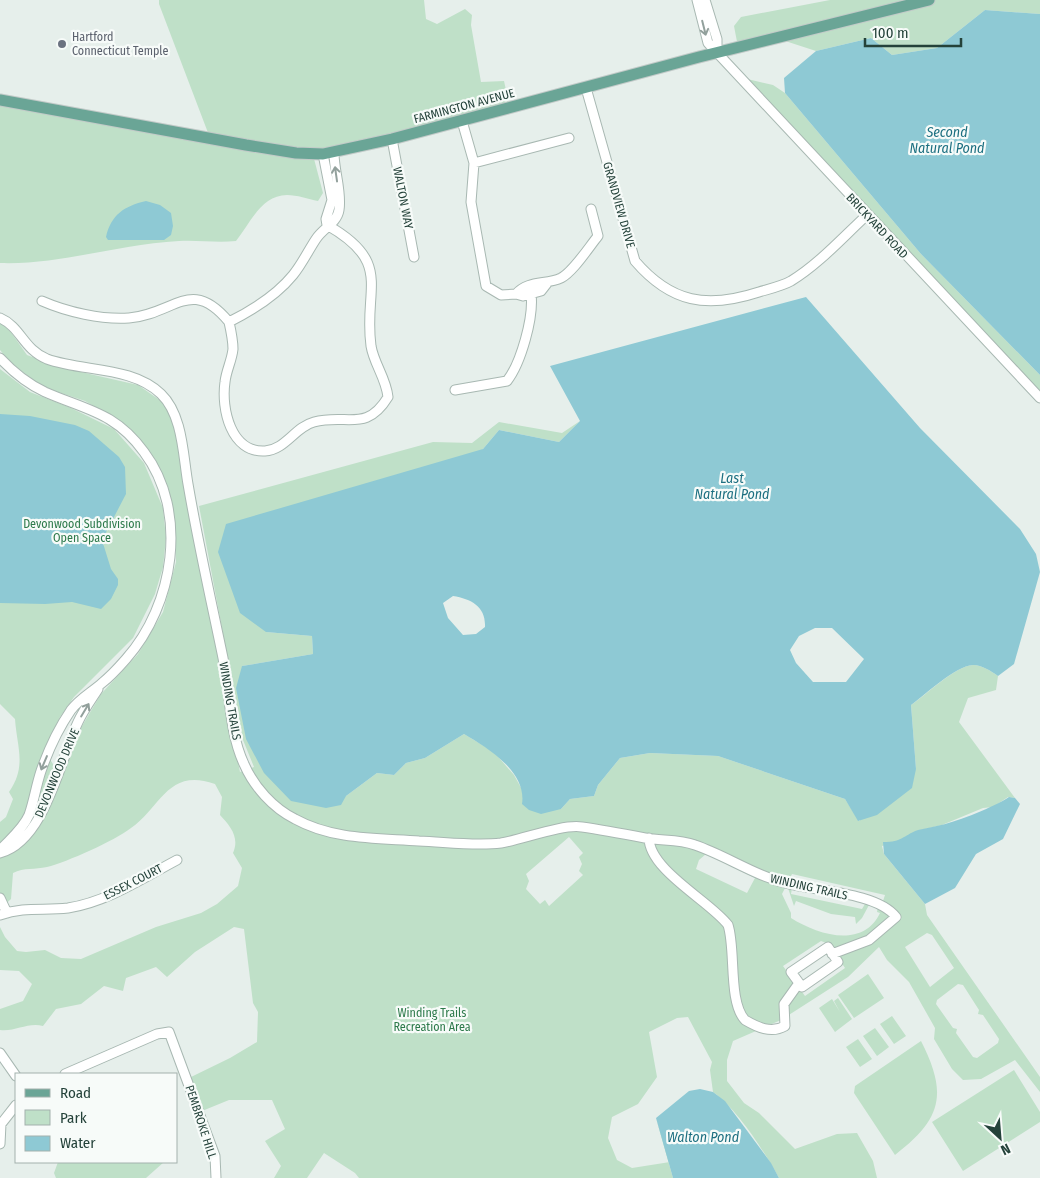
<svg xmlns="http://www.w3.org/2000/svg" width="1040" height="1178" viewBox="0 0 1040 1178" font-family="'Fira Sans Condensed',sans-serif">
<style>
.green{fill:#bfe0c8;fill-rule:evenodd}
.water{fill:#8ec9d4;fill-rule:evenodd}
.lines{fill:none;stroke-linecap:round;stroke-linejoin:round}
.minor-casing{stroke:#a8b8b2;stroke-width:11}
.major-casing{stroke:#c2cac8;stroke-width:13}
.minor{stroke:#fff;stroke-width:9}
.major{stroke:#6aa596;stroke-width:11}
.oneway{stroke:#92a09c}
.worship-dot{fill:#6b7280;stroke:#f7fbf9;stroke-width:2}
.labels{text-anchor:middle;stroke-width:4.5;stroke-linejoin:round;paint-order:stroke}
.worship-label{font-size:12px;fill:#5b616d;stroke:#f7fbf9;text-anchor:start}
.street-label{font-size:12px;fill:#24423a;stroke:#f7fbf9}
.park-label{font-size:12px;fill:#2d7a4b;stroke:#f7fbf9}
.water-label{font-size:14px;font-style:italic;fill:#1c6f80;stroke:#f7fbf9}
</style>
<rect width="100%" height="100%" fill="#e6efeb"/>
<path class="green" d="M159,0H424L426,19L437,24L465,9L472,15L471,25L481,82L504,81L510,108L313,155L323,193L318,201C308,199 297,195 287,195C261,195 250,224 236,241C217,243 198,240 179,241C119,244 60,265 0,263V100L210,138L159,4Z
M830,0H903L904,5L929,0H1040V14L985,10L937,48L892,55L871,38L816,51L776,38L738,47L734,26L741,17Z
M739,77L773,85L785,93L921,254L1040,375V398Z
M0,322L8,328L27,355L59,367L138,385L164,403L171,413L180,449L240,772L254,767L243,740L199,506L433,442L472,443L499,422L562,433L580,421L559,442L499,430L483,449L266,632L312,636L313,654L242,666L346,796L377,773L394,775L406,763L425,758L464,734L494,752L514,775L524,793L561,809L570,799L594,796L598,785L620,758L650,753L718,756L845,799L859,821L916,769L911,705C926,695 955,666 973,665C982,665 991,671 998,676L996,690L968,698L959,722L1015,798L1008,797L993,807L983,808L942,825L917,831L900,841L882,846L884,854L925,904L927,915L1040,1077V1092L1015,1060L981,1079L963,1080L952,1069L934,1039L935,1028L909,982L887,960L879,947L848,977L781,1020L733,1041L727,1060V1081L744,1103L759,1113L795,1149L837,1134L857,1133L873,1161L877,1178H779C764,1151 738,1110 713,1092L710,1070L712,1062L688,1017L677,1018L649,1032L657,1077L638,1104L612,1117L608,1138L617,1160L632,1168L670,1162L656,1118L673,1178H359L355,1173L324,1153L307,1178H274L281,1166L265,1141L285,1129L272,1100H229L202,1111L191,1077L230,1058L257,1042L258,1012L253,1003L244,929L234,927L195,952L167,977L156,967L126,978L123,991L104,986L81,1004L56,1009L43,1026C28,1022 15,1032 0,1030V1009L23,1001L32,984L19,971L0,970V927L5,937L17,951L26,952L45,950L61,958L81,959L156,927L201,913L217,904L238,886L242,868L233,853C240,837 230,826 220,815L222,797L215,784C168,767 161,807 131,828C114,841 67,862 47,867C35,870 24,867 13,873L11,899L0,909V822L6,817L13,799L9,792C27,766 17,748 15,719L0,704V369L30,392L71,408L114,429L144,463L163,508L166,538L163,567L155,594L133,638L74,697L60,717L44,750L60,775L79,731L101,694L138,654L163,612L176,562L175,529L168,487L155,459L125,424L85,401L43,387L11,363L0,350ZM569,837L583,853L579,857L582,864L579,871L583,875L549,906L545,900L540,904L526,889L529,881L526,874ZM706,854L755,878L747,893L696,869L699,860ZM792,874L885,895L881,907L878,906L877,912L880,913C863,949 818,935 791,918V913L782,894ZM927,933L932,935L954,968L930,987L905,947ZM821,941L829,944L845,968L805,996L783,966ZM958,984L963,985L979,1010L978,1014L983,1015L999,1039L998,1043L977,1058L973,1057L956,1033L957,1029L953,1028L936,1004L937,1000Z
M788,888H792L791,894L862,909L865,904L869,905L862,918L856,924L855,917L831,914L796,901L794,906Z
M868,974L884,998L854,1018L838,995Z
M838,998L852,1019L835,1032L819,1008L832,999L840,1012L834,1001Z
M892,1016L906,1036L894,1044L880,1024Z
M875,1028L889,1047L877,1056L863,1036Z
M858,1039L872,1059L860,1067L846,1047Z
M921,1041C948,1094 942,1119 895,1155L854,1093L855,1086Z
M1014,1070L1040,1112V1122L963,1171L932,1122Z
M58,1162H164L146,1178H56L54,1173Z"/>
<path class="water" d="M985,10L1040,14V375L921,254L785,93L784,78L816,51L871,38L892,55L937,48Z
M146,201L160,205L171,213L173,226L171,235L164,240H108L106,237C111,215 124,206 146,201Z
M806,297L920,428L1020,529L1036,554L1040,572L1014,664L998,676C991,671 982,665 973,665C955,666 925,695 911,705L916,769L912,788L877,815L858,821L845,799L718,756L650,753L620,758L598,785L594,796L570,799L561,809L541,814L529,810L522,804C527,772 488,748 464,734L425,758L406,763L394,775L377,773L346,796L341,805L326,808L291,801L264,773L246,739L236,688L242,666L313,654L312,636L266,632L240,613L218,552L226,524L483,449L499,430L559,442L580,421L550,366ZM453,596C472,599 486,607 485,627L476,634L463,635L448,618L443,603ZM815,628H832L864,659L846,682H813L796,663L790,650L799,636Z
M0,414L30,416L75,425L89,431L119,457L125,467L126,494L102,540L111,569L118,579V585L111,599L101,609L72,602L45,604L0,603Z
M1009,797L1015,798L1020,804L1003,839L976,854L955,888L925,904L884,854L883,842C903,842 902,836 918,830C926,828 934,827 941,825C959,821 994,807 1009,797Z
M700,1089L713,1092L725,1101L771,1163L779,1178H673L656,1118L689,1091Z"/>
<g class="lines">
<g class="minor-casing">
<path id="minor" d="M697,0L708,43L1040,398
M705,0L717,39V53
M586,88L635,261C671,303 707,309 759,292C769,289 782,286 791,281C819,264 843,237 867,215
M462,121L474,163L471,202L486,286L501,295L516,294L523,296L541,291L548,282
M392,139L414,257
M323,154L332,200L326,219L327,225
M474,163L569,138
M327,225C394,263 363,288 371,346C374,364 386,378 388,397C366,433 347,413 314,422C295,427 285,450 265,451C231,453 221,409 225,382C226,371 232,360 233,349C233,340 231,331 229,322C253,310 276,296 293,275C302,264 308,251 316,239C323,228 337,223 339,210C342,192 334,171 334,153
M516,294C528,280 546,285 561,278C573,272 589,247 598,236L591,209
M42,301C67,312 102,320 129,318C175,314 191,276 229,322
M0,318C21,327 23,349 47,359C83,372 132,366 161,394C183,415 183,456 188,484C198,543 211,600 223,658C230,693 229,732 244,764C254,787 273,808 295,819C333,840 377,838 419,841C446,842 474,846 501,843C524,839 562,824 582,827C603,830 624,834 645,838C662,841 679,839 695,845C727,856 755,876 789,884C818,891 878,893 896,917L869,940L832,954
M0,358C13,372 28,384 45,392C86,410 115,412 144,452C189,512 174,605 126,659C119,667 111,676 102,683C92,692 79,699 71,710C58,729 48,751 41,771C36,786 34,801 29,815C23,829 10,839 0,850
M455,390L507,381C521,363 534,317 531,294
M649,838C649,870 711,902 728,925C736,949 728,1002 745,1020C757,1027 771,1034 785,1026L784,1004L799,983
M0,853C45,841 60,760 78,722C83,711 91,700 98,689
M0,898L7,913
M0,915C25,906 44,911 68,908C107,902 143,878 177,860
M828,947L838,962L802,987L791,972Z
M0,1053L16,1076
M65,1074L157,1034L169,1032L215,1156L216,1178
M0,1144L1,1124L16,1105"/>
</g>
<g class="major-casing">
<path id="major" d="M0,100L246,145L296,153L323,154L392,139L699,57L929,0"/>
</g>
<use href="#minor" class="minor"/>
<use href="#major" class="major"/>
</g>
<defs><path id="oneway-shaft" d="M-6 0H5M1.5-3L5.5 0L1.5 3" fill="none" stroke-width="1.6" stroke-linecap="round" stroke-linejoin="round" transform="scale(1.25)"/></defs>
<g class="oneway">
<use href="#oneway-shaft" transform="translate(704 28) rotate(76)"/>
<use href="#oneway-shaft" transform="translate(336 174) rotate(-98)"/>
<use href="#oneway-shaft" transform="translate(85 710) rotate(-59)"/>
<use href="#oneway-shaft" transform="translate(44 763) rotate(113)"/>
</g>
<circle class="worship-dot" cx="62" cy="44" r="5"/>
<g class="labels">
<g class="worship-label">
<text x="72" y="41">Hartford<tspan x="72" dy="14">Connecticut Temple</tspan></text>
</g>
<g class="street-label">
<text transform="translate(464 106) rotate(-15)" y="4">FARMINGTON AVENUE</text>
<text transform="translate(403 198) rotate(79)" y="4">WALTON WAY</text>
<text transform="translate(619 205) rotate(74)" y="4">GRANDVIEW DRIVE</text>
<text transform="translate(877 226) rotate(47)" y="4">BRICKYARD ROAD</text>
<text transform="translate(230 701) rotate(80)" y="4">WINDING TRAILS</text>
<text transform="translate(57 773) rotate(-67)" y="4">DEVONWOOD DRIVE</text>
<text transform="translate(133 882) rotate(-27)" y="4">ESSEX COURT</text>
<text transform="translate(809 887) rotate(13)" y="4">WINDING TRAILS</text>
<text transform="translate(201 1122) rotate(72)" y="4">PEMBROKE HILL</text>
</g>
<g class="park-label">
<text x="82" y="528">Devonwood Subdivision<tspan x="82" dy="14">Open Space</tspan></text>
<text x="432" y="1017">Winding Trails<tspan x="432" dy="14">Recreation Area</tspan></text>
</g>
<g class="water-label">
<text x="947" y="137">Second<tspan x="947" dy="16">Natural Pond</tspan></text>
<text x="732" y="483">Last<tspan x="732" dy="16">Natural Pond</tspan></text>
<text x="703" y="1142">Walton Pond</text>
</g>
</g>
<rect x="15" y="1073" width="162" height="90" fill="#f7fbf9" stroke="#a3b1ad"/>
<rect x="25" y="1089" width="25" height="8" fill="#6aa596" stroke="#a3b1ad"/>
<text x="60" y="1098" font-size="15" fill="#24423a">Road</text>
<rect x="25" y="1110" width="25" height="15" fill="#bfe0c8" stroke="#a3b1ad"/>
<text x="60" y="1123" font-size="15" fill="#24423a">Park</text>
<rect x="25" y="1136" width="25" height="15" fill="#8ec9d4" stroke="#a3b1ad"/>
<text x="60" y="1148" font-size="15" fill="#24423a">Water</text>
<g transform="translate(1000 1138) rotate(154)" stroke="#f7fbf9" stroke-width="4" paint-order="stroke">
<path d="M0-4L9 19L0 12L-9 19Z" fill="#24423a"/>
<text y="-8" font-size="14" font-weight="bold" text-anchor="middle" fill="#24423a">N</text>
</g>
<path d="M865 38v8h96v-8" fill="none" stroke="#24423a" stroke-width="2.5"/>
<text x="872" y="38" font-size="15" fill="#24423a" stroke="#f7fbf9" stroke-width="4" paint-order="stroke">100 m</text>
</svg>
